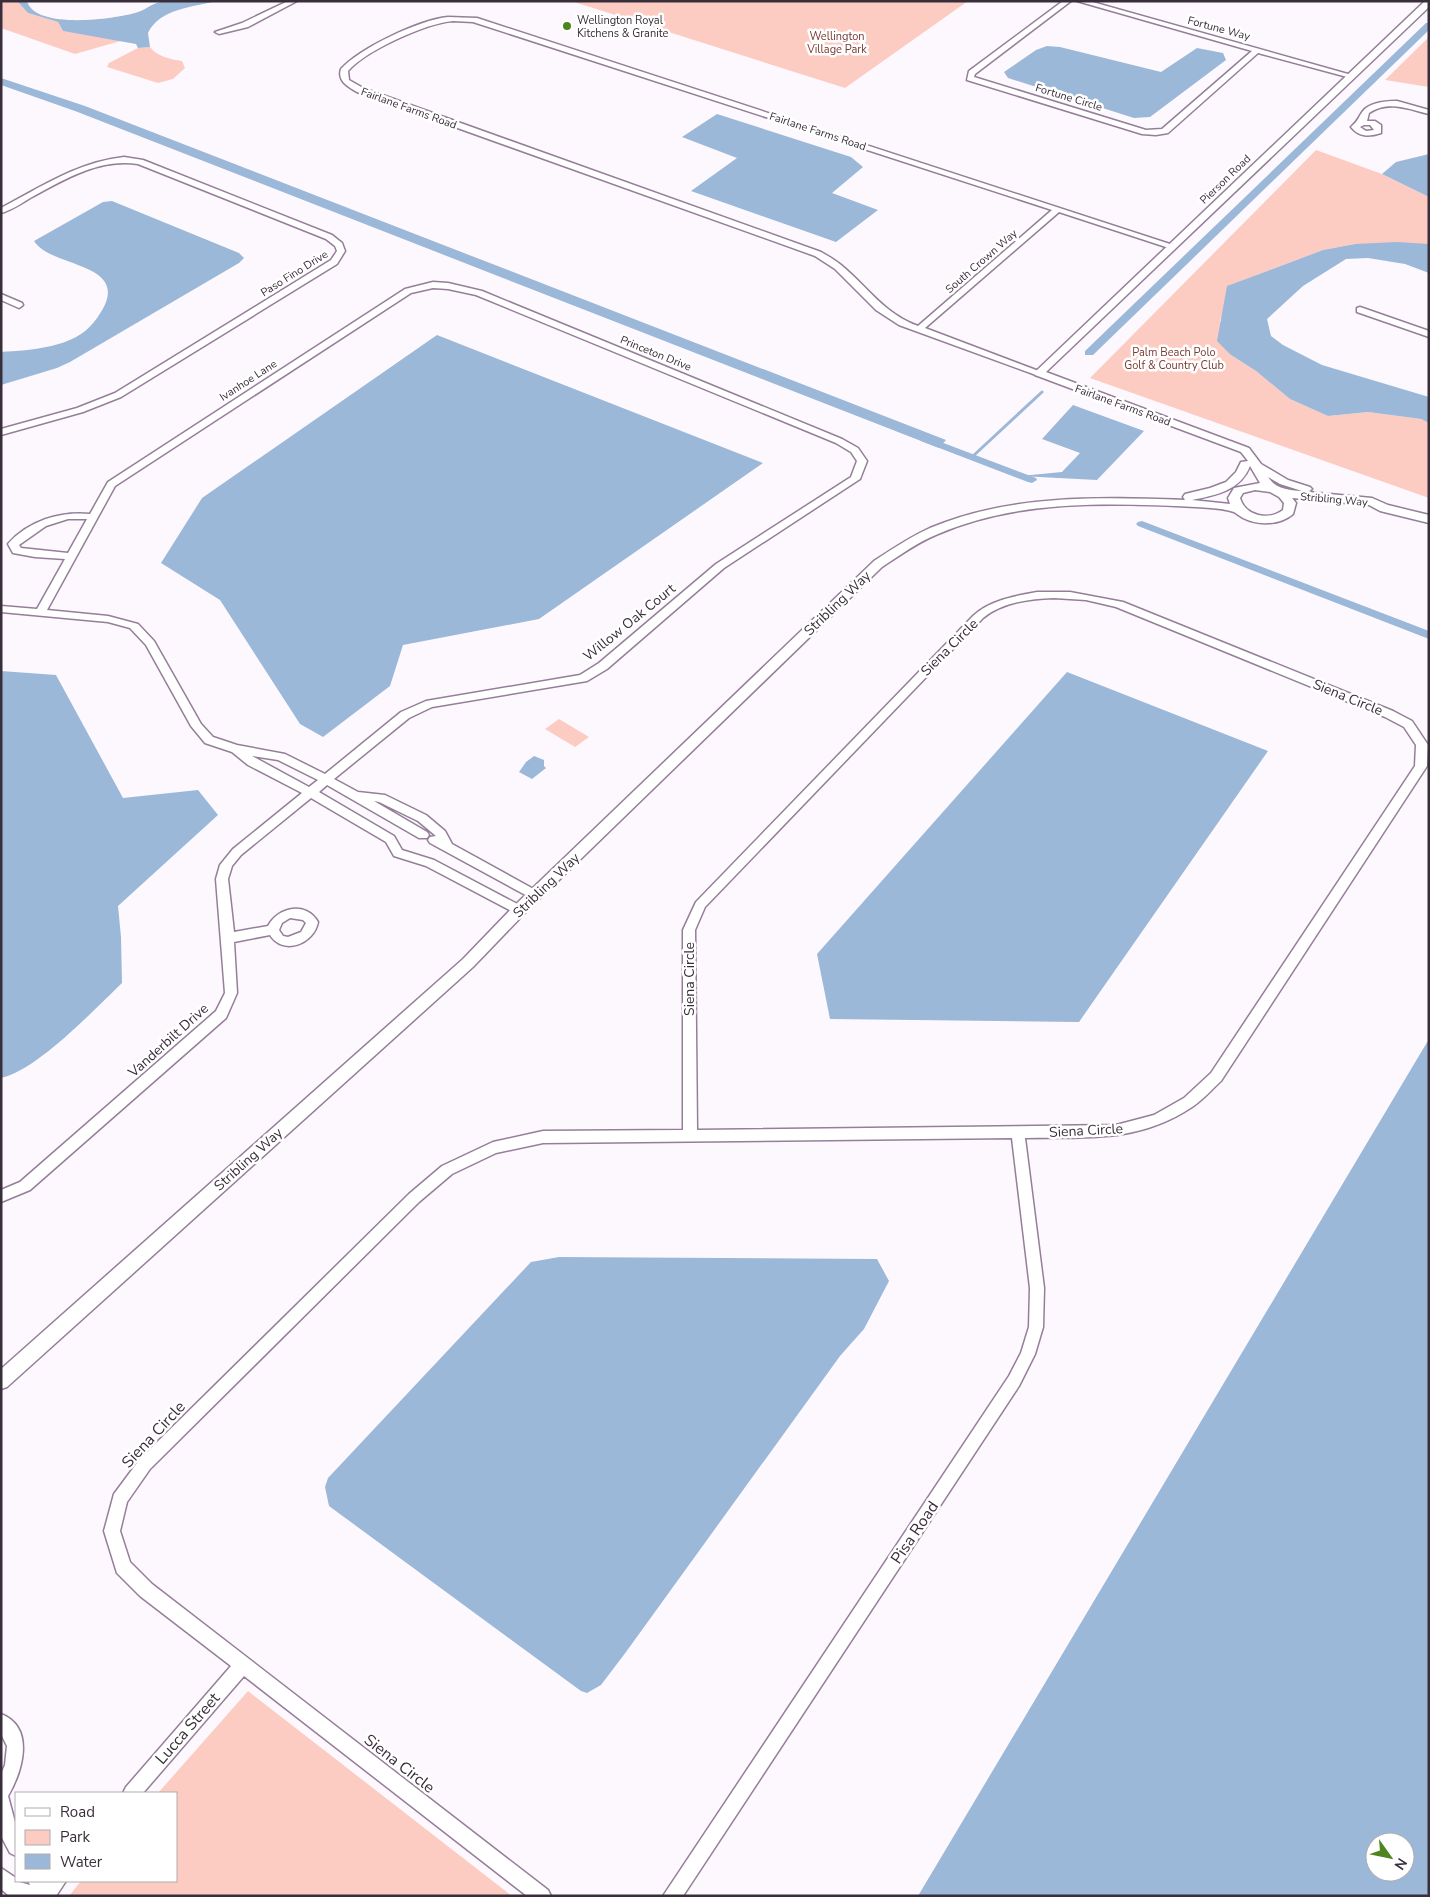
<svg xmlns="http://www.w3.org/2000/svg" width="1430" height="1897" viewBox="0 0 1430 1897" font-family="'Nunito Sans',sans-serif">
<style>
.green{fill:#fcccc3}
.water{fill:#9bb8d9;fill-rule:evenodd}
.lines{fill:none;stroke-linecap:round;stroke-linejoin:round}
.stream{stroke:#9bb8d9;stroke-width:3}
.canal{fill:#9bb8d9;fill-rule:evenodd}
.minor-casing{stroke:#957e99;stroke-width:3}
.tertiary-casing{stroke:#957e99;stroke-width:3}
.minor{fill:#fff;fill-rule:evenodd}
.tertiary{fill:#fff;fill-rule:evenodd}
.poi-dot{fill:#4f851e;stroke:#fff;stroke-width:2}
.labels{text-anchor:middle;stroke-width:5;stroke-linejoin:round;paint-order:stroke}
.far-poi-label{font-size:11px;fill:#392f3a;stroke:#fff;text-anchor:start}
.far-street-label{font-size:11px;fill:#392f3a;stroke:#fff}
.far-park-label{font-size:11px;fill:#783b31;stroke:#fff}
.street-label{font-size:14px;fill:#392f3a;stroke:#fff}
.near-street-label{font-size:16px;fill:#392f3a;stroke:#fff}
</style>
<rect width="100%" height="100%" fill="#fdf8fe"/>
<path class="green" d="M1,1L18,2L28,13L58,22L63,31L124,40L75,54L1,28Z
M571,1H968L845,88Z
M1429,37V87L1385,80Z
M150,47C158,57 170,59 182,61L185,68L173,79L158,83L107,67L109,63L138,48Z
M1316,150L1382,174L1429,197V244H1355L1323,250L1228,286L1226,303L1220,321L1231,355L1256,371L1290,399L1328,416L1368,412L1421,419L1429,423V498L1090,378Z
M559,719L589,737L575,747L545,729Z
M248,1691L512,1896H69L81,1881H176V1793H158Z"/>
<path class="water" d="M14,1H27C35,30 114,19 135,13C144,11 151,4 160,2C172,0 203,1 217,1C194,7 160,8 148,33L150,47L138,48L136,44L63,31L58,22L28,13L18,2Z
M1047,46L1060,47L1161,72L1197,48L1223,53L1226,60L1150,117L1134,118L1008,78L1004,72L1036,50Z
M1,78L85,106L946,440L939,448L75,111L1,85Z
M717,114L851,157L863,167L832,193L878,210L836,242L691,191L737,158L682,137Z
M1429,154V197L1382,174L1396,162Z
M112,201L239,253L244,258L239,263L70,362L57,368L1,385V352C31,350 74,348 94,322C142,261 52,270 34,241L103,202Z
M1397,242L1429,244V273L1405,264L1368,258L1346,259L1303,286L1267,319L1271,336L1283,345L1322,365L1429,397V423L1421,419L1368,412L1328,416L1290,399L1256,371L1231,355L1217,341L1227,286L1323,250L1355,244Z
M437,335L763,463L539,619L403,645L390,686L323,737L300,724L220,600L161,563L202,498Z
M1073,405L1144,431L1097,480L1020,476L1062,472L1080,453L1042,439Z
M1,671L56,675L123,798L198,790L218,815L118,906L121,937L122,983C95,1009 36,1071 1,1078Z
M1067,672L1268,751L1079,1022L830,1019L817,954Z
M534,756L544,760V766L546,768L532,779L519,772L526,762Z
M1429,1039V1892L1427,1896H918ZM1375,1842H1405V1872H1375Z
M559,1257L877,1259L889,1281L864,1329L840,1356L626,1652L601,1685L587,1693L581,1691L329,1506L325,1487L328,1478L531,1262Z"/>
<g class="lines">
<path class="stream" d="M972,457L1042,392"/>
<path class="canal" d="M1426,23H1429V30L1093,355H1085V351Z
M925,436L1036,478L1037,480L1032,483L1028,482L921,441L920,439Z
M1142,521L1429,631V639L1138,526L1136,524L1138,522Z"/>
<g class="minor-casing">
<path id="minor" d="M288,1H297L248,27L219,34L215,32L242,23Z
M1063,1H1071L975,74L974,77L1146,130L1162,129L1252,51L1077,1H1089L1355,76L1351,78L1258,53L1168,133L1156,135L1142,134L967,80L969,71Z
M448,17L477,18L1176,246L1169,248L1059,212L925,328L1044,373L1039,376L1036,375L899,325L876,310L835,269L815,256L357,92C348,87 337,81 341,69C360,48 419,20 448,17ZM453,21L473,22L1052,210L918,326C883,313 868,287 841,265C835,260 828,256 821,252L363,88L349,80L348,71C365,51 426,23 453,21Z
M1397,101L1429,110V114C1408,109 1389,100 1369,113L1367,121H1375L1381,125V133C1369,137 1359,137 1351,127C1360,119 1357,119 1363,111C1370,102 1386,101 1397,101ZM1364,125H1370L1374,130L1366,131L1360,127Z
M124,157L143,160L332,235L342,243L345,251L337,264L121,397L83,412L1,435V429L77,408L115,393L331,260L337,251L335,246L326,239L138,164C100,158 65,179 32,197C22,203 12,210 1,213V208C41,187 78,162 124,157Z
M433,282L448,283L482,291L842,439L858,448L867,461L860,479L724,568L607,669L587,681L432,707L409,718L334,779L358,792L385,795L426,815L445,831L452,844L539,892L541,895L539,898H531L430,843L428,840L430,837L436,836L418,821L379,802L374,801L427,832L429,835L427,838H419L327,785L319,792L394,836L402,850L434,860L523,907L525,910L523,913H515L426,866L394,856L386,842L311,798L241,855L232,866L228,879L234,932L268,926C278,907 306,901 318,922C314,944 283,956 270,935L234,942L237,993L226,1018L30,1190L1,1202V1190L20,1182L216,1011L225,993L216,879L220,865L233,849L302,793L248,765L232,752L205,743L191,726L146,645L130,628L108,622L1,612V606L37,609L65,559L35,557L13,553L8,544C28,521 60,511 90,514L108,482L405,289ZM433,288L448,289L476,295L836,443L851,452L857,461L851,477L716,564L599,663L580,675L426,701L401,712L325,774L285,754L237,745L213,737L201,724L154,641L138,624L108,616L47,610L115,486L411,293ZM68,519H87L68,553L21,548L19,545L46,526ZM252,756L278,760L318,780L309,787ZM290,918L303,920L306,923L301,932L288,937L283,936L279,930L282,923Z
M1,294L22,303L23,305L19,308L1,300Z
M1360,307L1429,331V337L1357,312V308Z
M1037,592H1070L1123,602L1393,711L1412,721L1428,745L1427,766L1221,1081C1212,1089 1203,1100 1192,1107C1138,1143 1087,1137 1025,1138L1044,1288L1043,1327L1035,1354L1019,1386L683,1896H663L1009,1376L1021,1353L1029,1327L1030,1288L1012,1138L543,1143L496,1153L452,1174L419,1202L150,1469L127,1502L120,1531L130,1562L152,1584L548,1890L551,1896H527L244,1676L143,1793H123L126,1787L231,1666L140,1596L117,1573L104,1531L114,1494L140,1459L409,1194L442,1166L493,1142L543,1131L683,1130V930L696,902L973,616C990,600 1015,596 1037,592ZM1054,598L1086,600L1116,607L1385,717L1404,727L1416,745L1415,766L1211,1073L1184,1098L1154,1115L1116,1125L697,1130L695,930L705,907L983,618C1003,602 1029,599 1054,598Z
M1,1714C36,1728 22,1772 8,1796L16,1826V1856L10,1853L1,1836V1774L5,1765L7,1746L1,1734Z
M1,1868L16,1878V1881L30,1885L28,1881H66L56,1896H9L1,1889Z"/>
</g>
<g class="tertiary-casing">
<path id="tertiary" d="M1425,1H1429V7L1046,372L1249,448L1261,464L1288,480L1310,487L1312,489L1308,492L1372,498L1388,505L1429,515V523L1380,511L1369,505L1292,498L1296,503L1293,514C1280,525 1259,526 1243,518C1240,516 1237,514 1234,512C1222,508 1208,508 1196,507C1110,503 1019,499 938,534C918,542 900,555 882,567L524,914L473,967L7,1387L1,1389V1369L463,959L514,906L874,561C892,549 910,537 930,528C1011,494 1099,497 1185,500L1183,497L1185,494L1210,488L1226,482L1236,472L1241,462L1248,461L1241,452L1035,375L1034,373ZM1250,466L1260,483L1234,488L1228,498L1230,504L1192,500C1216,495 1240,491 1250,466ZM1268,477L1280,484L1302,491C1288,490 1276,489 1268,477ZM1255,490L1270,492L1279,497L1284,503L1283,510C1269,521 1245,516 1240,498L1243,493Z"/>
</g>
<use href="#minor" class="minor"/>
<use href="#tertiary" class="tertiary"/>
</g>
<circle class="poi-dot" cx="567" cy="26" r="5"/>
<g class="labels">
<g class="far-poi-label">
<text x="577" y="24">Wellington Royal<tspan x="577" dy="13">Kitchens &amp; Granite</tspan></text>
</g>
<g class="far-street-label">
<text transform="translate(1219 28) rotate(15)" y="4">Fortune Way</text>
<text transform="translate(1069 97) rotate(17)" y="4">Fortune Circle</text>
<text transform="translate(409 108) rotate(20)" y="4">Fairlane Farms Road</text>
<text transform="translate(818 131) rotate(18)" y="4">Fairlane Farms Road</text>
<text transform="translate(1225 179) rotate(-44)" y="4">Pierson Road</text>
<text transform="translate(981 261) rotate(-41)" y="4">South Crown Way</text>
<text transform="translate(294 273) rotate(-32)" y="4">Paso Fino Drive</text>
<text transform="translate(656 353) rotate(22)" y="4">Princeton Drive</text>
<text transform="translate(248 380) rotate(-33)" y="4">Ivanhoe Lane</text>
<text transform="translate(1123 405) rotate(20)" y="4">Fairlane Farms Road</text>
<text transform="translate(1334 499) rotate(5)" y="4">Stribling Way</text>
</g>
<g class="far-park-label">
<text x="837" y="40">Wellington<tspan x="837" dy="13">Village Park</tspan></text>
<text x="1174" y="356">Palm Beach Polo<tspan x="1174" dy="13">Golf &amp; Country Club</tspan></text>
</g>
<g class="street-label">
<text transform="translate(837 603) rotate(-44)" y="5">Stribling Way</text>
<text transform="translate(629 622) rotate(-39)" y="5">Willow Oak Court</text>
<text transform="translate(949 647) rotate(-45)" y="5">Siena Circle</text>
<text transform="translate(1348 697) rotate(22)" y="5">Siena Circle</text>
<text transform="translate(546 885) rotate(-44)" y="5">Stribling Way</text>
<text transform="translate(689 979) rotate(-90)" y="5">Siena Circle</text>
<text transform="translate(168 1040) rotate(-42)" y="5">Vanderbilt Drive</text>
<text transform="translate(1086 1130) rotate(-3)" y="5">Siena Circle</text>
<text transform="translate(248 1159) rotate(-42)" y="5">Stribling Way</text>
</g>
<g class="near-street-label">
<text transform="translate(153 1434) rotate(-47)" y="6">Siena Circle</text>
<text transform="translate(914 1532) rotate(-56)" y="6">Pisa Road</text>
<text transform="translate(187 1728) rotate(-49)" y="6">Lucca Street</text>
<text transform="translate(400 1763) rotate(38)" y="6">Siena Circle</text>
</g>
</g>
<rect width="1430" height="1897" fill="none" stroke="#392f3a" stroke-width="5"/>
<rect x="15" y="1792" width="162" height="90" fill="#ffffff" stroke="#b0acb0"/>
<rect x="25" y="1808" width="25" height="8" fill="#ffffff" stroke="#b0acb0"/>
<text x="60" y="1817" font-size="15" fill="#392f3a">Road</text>
<rect x="25" y="1830" width="25" height="15" fill="#fcccc3" stroke="#b0acb0"/>
<text x="60" y="1842" font-size="15" fill="#392f3a">Park</text>
<rect x="25" y="1854" width="25" height="15" fill="#9bb8d9" stroke="#b0acb0"/>
<text x="60" y="1867" font-size="15" fill="#392f3a">Water</text>
<g transform="translate(1390 1857) rotate(123)"><circle r="24" fill="#ffffff" stroke="#b0acb0"/>
<path d="M0-4L9 19L0 12L-9 19Z" fill="#4f851e"/>
<text y="-8" font-size="14" font-weight="bold" text-anchor="middle" fill="#392f3a">N</text>
</g>
</svg>
